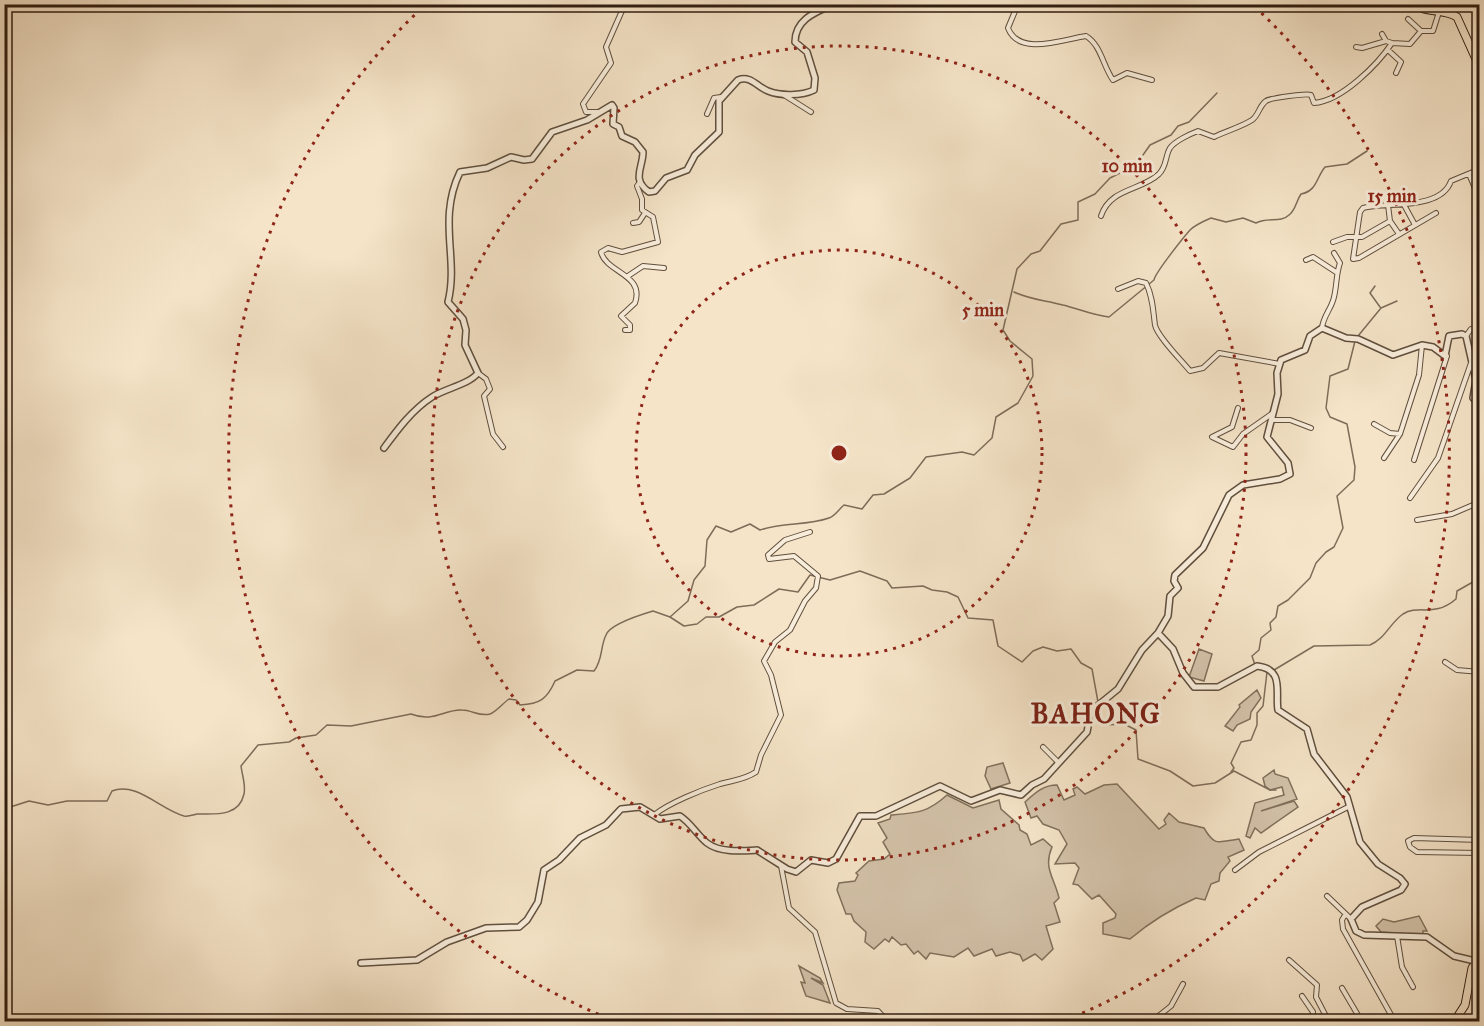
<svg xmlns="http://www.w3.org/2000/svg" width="1484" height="1026" viewBox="0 0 1484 1026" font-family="'IM FELL Great Primer',serif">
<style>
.green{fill:#d3c2a9;stroke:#81705c;stroke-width:1.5}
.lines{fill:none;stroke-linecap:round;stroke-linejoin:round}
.stream{stroke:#7e6c59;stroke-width:1.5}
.river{stroke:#b2a089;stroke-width:6}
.minor-casing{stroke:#604f3e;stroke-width:6}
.tertiary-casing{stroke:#604f3e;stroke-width:8}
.trunk-casing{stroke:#2f1d10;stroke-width:9}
.minor{stroke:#f8eddb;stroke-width:4}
.tertiary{stroke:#f8eddb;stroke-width:5}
.trunk{stroke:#f5e4c8;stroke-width:7}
.ring{fill:none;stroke:#8f2418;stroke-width:3;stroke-dasharray:3 6}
.labels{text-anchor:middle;stroke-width:6;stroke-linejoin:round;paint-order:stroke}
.district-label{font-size:27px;font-weight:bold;letter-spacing:1.5px;fill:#7a1f14;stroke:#f8eddb}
.centre{fill:#8f2418;stroke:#f8eddb;stroke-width:3}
.ring-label{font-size:18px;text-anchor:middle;font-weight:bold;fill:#8f2418;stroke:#f8eddb;stroke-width:6;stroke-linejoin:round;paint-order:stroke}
</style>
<rect width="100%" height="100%" fill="#f5e4c8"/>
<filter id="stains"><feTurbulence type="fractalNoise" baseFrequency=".00333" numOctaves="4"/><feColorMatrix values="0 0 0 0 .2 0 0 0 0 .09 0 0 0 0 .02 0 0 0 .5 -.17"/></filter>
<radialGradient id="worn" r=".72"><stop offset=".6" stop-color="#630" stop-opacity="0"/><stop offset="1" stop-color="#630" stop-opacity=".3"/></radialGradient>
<path class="green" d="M1199,649L1212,654L1204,681L1189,677Z
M1257,690L1261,698L1251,712L1250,719L1237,725L1233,731L1225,726L1240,707L1239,705Z
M1003,763L1010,783L991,789L985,776L987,767Z
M1274,770L1275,774L1288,778L1297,799L1261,811L1294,801L1298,807L1261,833L1255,828L1250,838L1246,836L1255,803L1284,795L1282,787L1270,790L1265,786L1263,778Z
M1117,784L1159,829L1166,824L1164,820L1169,813L1179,822L1204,828C1215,847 1218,842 1239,839L1244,850L1228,857L1230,861L1220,873L1219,881L1211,884L1205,900L1196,898C1171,909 1150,922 1130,939L1103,934V923L1115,918L1116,914L1099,895L1092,899L1078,885L1073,884L1079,868L1075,863L1055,864L1067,844L1059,830L1043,824L1037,816L1031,818L1025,802C1035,793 1043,785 1057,785L1064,800L1075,795L1073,789L1077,787L1085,794L1104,785Z
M947,795L973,808L999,800L1001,809L1019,825L1020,830L1027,834L1031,845L1043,839L1052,847C1043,868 1054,877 1059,898L1054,903L1060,922L1046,926L1053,949L1042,960L1035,954L1023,961L1020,955L1010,952L996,956L992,949L974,956L968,948L954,957L930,953L926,959L918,951L914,954L906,944L901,945L892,937L889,942L885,939L874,949L865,942L866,932L854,921L851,914H846L837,890L839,883L855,881L858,875L856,873L869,861L884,859L890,854L883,842L887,838L878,823L890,819L891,815C917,813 927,813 947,795Z
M1419,916L1427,931H1423V935L1381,932L1376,926L1383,919L1394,922Z
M799,966L820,978L823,983L811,978L823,985L830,1003L806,996L801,982L805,983Z"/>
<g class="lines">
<path class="stream" d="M1375,286L1370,293L1380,307
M1014,292C1031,300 1045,300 1063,305C1079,309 1092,315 1109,317L1154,280C1155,273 1183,238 1190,230C1195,225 1204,221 1211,218L1226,222L1243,218L1256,223C1267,217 1281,223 1289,215C1296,210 1296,201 1301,194C1317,191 1316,178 1325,167L1347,164L1367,151
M1358,336L1381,308L1397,301
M670,617L684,626L697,624L706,617H719L737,607L754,605L779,589L798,592L810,575L830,580L860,571L887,581L892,588L923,586L932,590L947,592L958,597L968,618L993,620L998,646L1022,662L1033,651L1043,647L1057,651L1071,649L1081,663L1092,669L1098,702
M1255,665L1252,656L1259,650L1261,638L1271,630L1270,623L1276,617L1278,606L1288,600L1310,578L1316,563L1326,552L1334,547L1343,528L1337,496L1354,480L1355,467L1347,424L1330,417L1326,408L1330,376L1348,369L1355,341
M1274,670L1314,646L1370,645C1385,639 1390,623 1403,614C1419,604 1434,618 1456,599L1457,591L1480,578
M1099,707V716L1104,725L1124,724L1136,730L1138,759L1170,771L1193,786L1215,783L1234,771L1270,790H1276
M1231,772L1234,768L1231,763L1241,742L1251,740L1257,725V713L1263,706L1267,672
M4,809L29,801L48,805L67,801H107L112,791C136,781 161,810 184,816C189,817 192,815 197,814C215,814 239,817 244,794C246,785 242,775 241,766L258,745L289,742L296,738L316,735L327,725L351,726L411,714C434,723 444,709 462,710C472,710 480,717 490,714C497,711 503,703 509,699L516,700L520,705C540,704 547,699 555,681L577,670L594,671C603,660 600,647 606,635C610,624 643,614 653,611L670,617L688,601L694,580L705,566L707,540L716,526L731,532L750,524L760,530C783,522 806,526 829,518C835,516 839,509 844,505L862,509L873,495L884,494L910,478L926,457L962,452L974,455L992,438L996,417L1018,403L1033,376L1032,359L1010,341L1003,330L1017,269L1031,254L1040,251L1061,224L1078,220V202L1095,194L1110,178L1124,171L1143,155L1150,145L1171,135L1178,126L1189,122L1217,93"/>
<path class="river" d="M4,753C13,764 8,778 4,792"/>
<g class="minor-casing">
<path id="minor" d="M1018,4L1008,28C1019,57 1064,39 1086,36C1101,45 1103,66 1113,80L1127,73L1152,80
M1408,19L1421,31
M1382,34L1386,41L1392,43
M1356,47L1362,48L1386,41
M1388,50L1401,62L1396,73
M784,95L811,112
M598,112H586L583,104L611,63L606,47L625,4
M707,114L714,98L721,97
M1469,174L1480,200
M1403,203L1415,225
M1388,205L1390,221L1399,234
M1436,213L1359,258L1353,259L1360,212L1363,208C1389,202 1441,210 1451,181L1480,169
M1101,216C1110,188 1141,191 1159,174C1167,166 1165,156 1170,148C1175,141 1190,134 1198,131L1214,137C1226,131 1241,127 1252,120C1259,115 1259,106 1266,101C1270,98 1307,93 1311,95L1314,103C1342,101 1378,64 1392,43L1410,44L1421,31H1433L1439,12
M633,223L639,222L645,213
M1333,242L1347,237H1362L1390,221
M1306,260L1313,257L1336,272
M628,276L643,266L664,268
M1118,289L1138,281L1146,283C1153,297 1153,311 1155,325C1157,336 1182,361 1190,371L1203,368L1219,353L1280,364
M1322,328C1323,316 1332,308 1334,297C1337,285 1336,274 1340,263L1334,253
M625,330H630V325L621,316L635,303C645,274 606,273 601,252L608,248L622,252L658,242L653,217L642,210V199L637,186L640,182
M1466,336L1471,329L1480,328
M478,373L486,379L490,389L484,396L493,434L503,447
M1238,408L1232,427L1212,437L1233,447L1243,434L1273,413
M1272,420H1290L1311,428
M1374,424L1390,433L1400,434
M1384,458L1400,434L1419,375L1422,345
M1414,460L1447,356
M1410,498L1438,458L1471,363
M1417,520L1452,514L1480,502
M1445,662L1457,670L1480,672
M1043,747L1058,762
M654,815C669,803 701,790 720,784C734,780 744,780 756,772L761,755L781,715L771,675L764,661L775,642L790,630L805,601L816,588L818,576L794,556L769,559L768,555L785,540L810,532
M1480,840L1414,838L1408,841L1410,847L1417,852L1480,853
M781,866L789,908L815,932L836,1003L847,1009L878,1011L888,1022
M1235,870L1259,852L1350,806
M1327,896L1351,919
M1345,915L1342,920L1343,929L1395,1022
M1397,936L1402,967L1413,987
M1289,960L1317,985L1316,997L1329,1022
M1342,988L1362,1022
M1302,996L1313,1012L1311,1022
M1151,1022L1171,1006L1183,984"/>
</g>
<g class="tertiary-casing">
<path id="tertiary" d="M384,448C398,429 412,410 432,397C446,388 468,385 478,373L465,345L466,330L463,319L448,302C459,258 437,220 460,172L487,168L511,157L524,160L532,159L552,132L587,120L612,105L614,108L613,124L619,127L622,136L635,142L643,152C643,168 631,179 649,192L655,191L666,178L687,170L695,155L719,132V101L738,80C751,75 757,87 768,91C780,96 802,96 814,90L815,78L807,52L795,42C795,19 816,12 834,4
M1158,633L1173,649L1183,673L1194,687H1218L1257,666C1285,669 1275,693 1278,710L1307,729L1314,754L1347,797L1360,842L1378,864L1400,878L1405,884L1401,890L1362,907L1351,919L1356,931L1364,935L1427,937L1454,956L1475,961
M361,963L417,960L447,942L486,928L519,927L527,920L538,902L544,870L559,860L580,838L606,825L621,809L640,807L660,819L680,816C691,823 697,835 707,843C720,853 742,851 757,850L787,869L796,872L811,860L828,863L836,859L860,816H876L940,786L971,801L1000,790L1021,795L1032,785L1044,779L1087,732L1091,711L1118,689L1142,650L1158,633L1168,616L1170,596L1178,588L1174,581L1175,575L1203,548L1229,495L1243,485L1280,479L1290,474L1288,463L1267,437L1278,394L1277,373L1281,360L1305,350L1310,336L1322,328L1346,338L1358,339L1393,355L1422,345L1433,347L1445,356L1449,336L1462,334L1466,336L1476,380L1473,398L1480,404"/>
</g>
<g class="trunk-casing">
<path id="trunk" d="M1413,4C1428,14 1443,8 1457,17L1480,68
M1454,1022L1465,1005L1472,968L1480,958"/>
</g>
<use href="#minor" class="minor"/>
<use href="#tertiary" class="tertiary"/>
<use href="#trunk" class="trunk"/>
</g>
<g class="ring">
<circle cx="839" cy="453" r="203"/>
<circle cx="839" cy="453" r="407"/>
<path d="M615 1021A610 610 0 0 1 423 7M1255 7A610 610 0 0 1 1063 1021"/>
</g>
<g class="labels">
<g class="district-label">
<text x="1096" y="723">BAHONG</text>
</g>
</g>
<circle cx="839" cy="453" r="9" class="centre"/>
<g class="ring-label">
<text x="1127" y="172">10 min</text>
<text x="1392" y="202">15 min</text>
<text x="983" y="316">5 min</text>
</g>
<rect width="1484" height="1026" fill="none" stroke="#f5e4c8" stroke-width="24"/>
<rect x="6" y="6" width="1472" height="1014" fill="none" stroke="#2f1d10" stroke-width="3"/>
<rect x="12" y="12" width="1460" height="1002" fill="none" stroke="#2f1d10" stroke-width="1.5"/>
<rect width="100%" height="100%" filter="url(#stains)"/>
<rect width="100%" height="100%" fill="url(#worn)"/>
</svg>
